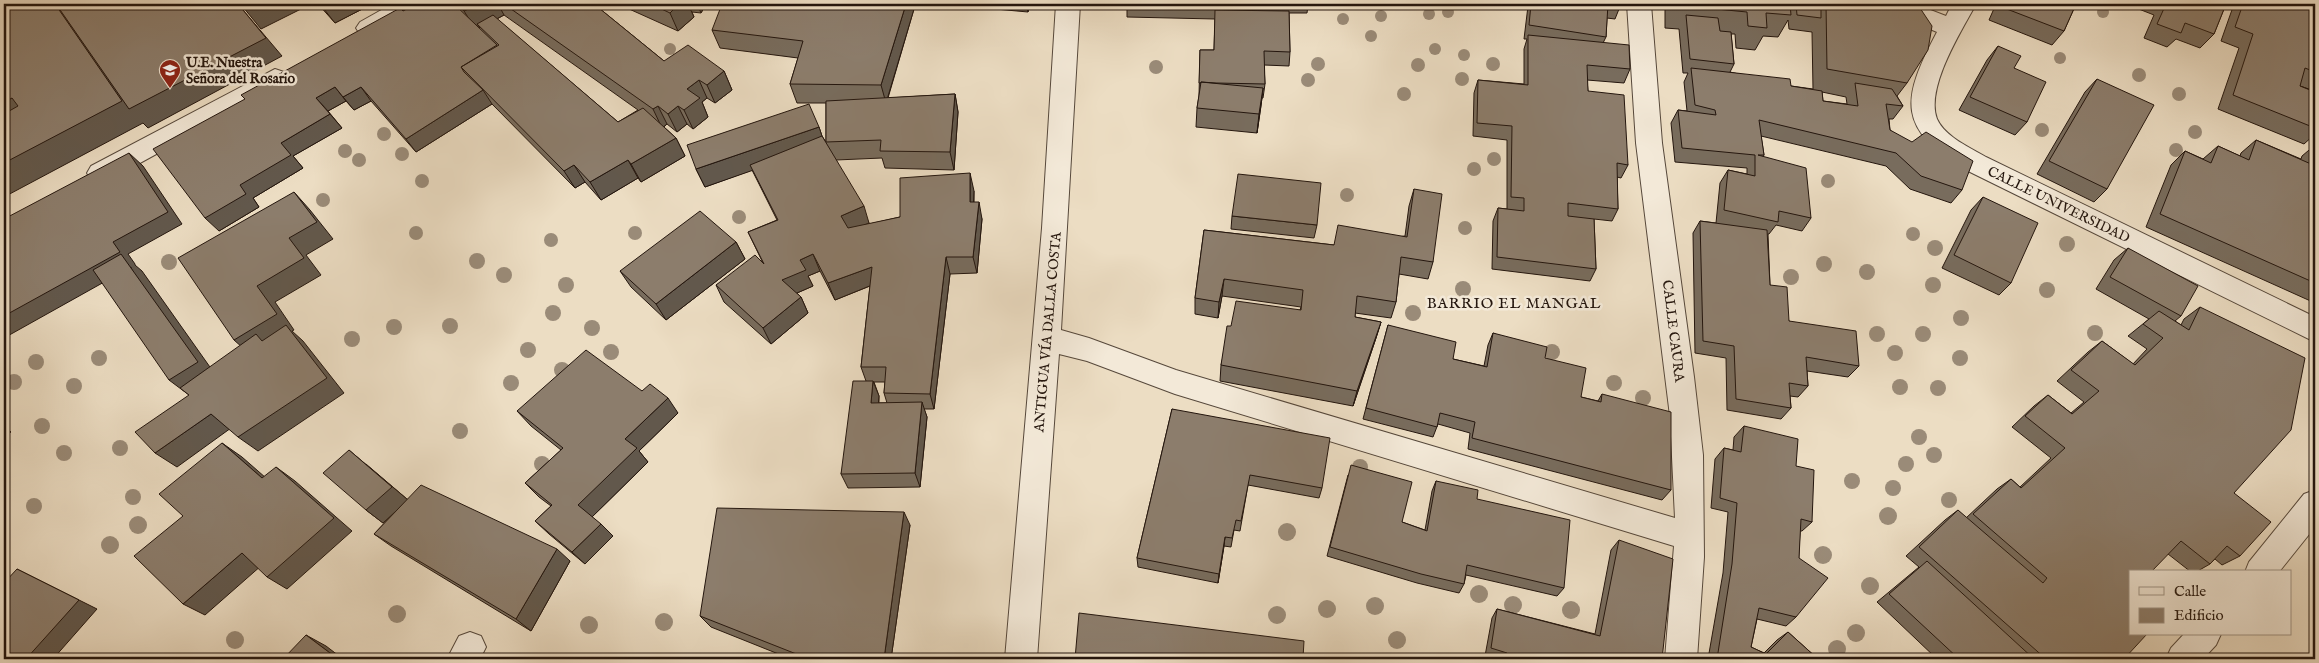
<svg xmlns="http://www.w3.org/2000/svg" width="2319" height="663" viewBox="0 0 2319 663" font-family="'IM FELL English',serif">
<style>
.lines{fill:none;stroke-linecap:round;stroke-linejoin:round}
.minor-casing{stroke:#56483b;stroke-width:2}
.minor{fill:#f3e9d8;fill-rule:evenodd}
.tree{fill:#9a8b78}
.wall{fill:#786c5d;stroke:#24160e;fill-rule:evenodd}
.shaded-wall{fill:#62584c;stroke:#24160e}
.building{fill:#8c7d6c;stroke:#24160e}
.labels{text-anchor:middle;stroke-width:5;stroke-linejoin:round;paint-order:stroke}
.poi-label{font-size:14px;font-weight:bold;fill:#24160e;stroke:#f3e9d8;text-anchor:start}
.street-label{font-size:14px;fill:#24160e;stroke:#f3e9d8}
.neighbourhood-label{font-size:15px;letter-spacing:1px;fill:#24160e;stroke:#f3e9d8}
</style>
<rect width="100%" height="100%" fill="#ecddc3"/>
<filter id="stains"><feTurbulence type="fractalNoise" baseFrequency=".004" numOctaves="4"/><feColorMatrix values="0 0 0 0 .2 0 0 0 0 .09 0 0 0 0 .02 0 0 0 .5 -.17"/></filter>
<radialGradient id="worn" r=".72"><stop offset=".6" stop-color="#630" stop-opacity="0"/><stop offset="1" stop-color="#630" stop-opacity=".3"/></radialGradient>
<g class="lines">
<g class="minor-casing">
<path id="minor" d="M392,4H423L419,10C403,19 379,40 360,34L356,28L360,22Z
M1056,4H1080L1061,330L1089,338L1176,370L1675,518L1670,416L1636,143L1627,4H1651L1662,143L1694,377L1703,455L1704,557L1697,659H1665L1674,546L1175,394L1087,361L1059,354L1037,659H1005L1042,228Z
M1881,4H1915L1946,16L1952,4H1976C1962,30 1925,88 1937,119C1945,137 1971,148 1986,157L2315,317V342L1968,171C1896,129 1901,100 1937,32L1885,10Z
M275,69L284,72L287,78L284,84L109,180L100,183L91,180L87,173L91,166Z
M2315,490V527L2279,572H2245L2249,562L2304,494Z
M470,632L481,636L486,647L480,659H447L459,636Z
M2184,634H2221L2216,645L2203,659H2166L2171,648Z"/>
</g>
<use href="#minor" class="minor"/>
</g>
<g class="tree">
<circle cx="1448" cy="12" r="6"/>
<circle cx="2103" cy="12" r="6"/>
<circle cx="1429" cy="14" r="6"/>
<circle cx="1381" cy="16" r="6"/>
<circle cx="1343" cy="19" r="6"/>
<circle cx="1371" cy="36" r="6"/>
<circle cx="670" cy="49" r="6"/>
<circle cx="1435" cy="49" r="6"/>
<circle cx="1464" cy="55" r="6"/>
<circle cx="2060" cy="58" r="6"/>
<circle cx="1318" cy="64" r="7"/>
<circle cx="1493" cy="64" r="7"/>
<circle cx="1418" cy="65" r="7"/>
<circle cx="1156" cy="67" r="7"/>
<circle cx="2139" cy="75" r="7"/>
<circle cx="1462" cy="79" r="7"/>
<circle cx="1308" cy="80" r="7"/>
<circle cx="1404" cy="94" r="7"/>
<circle cx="2179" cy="94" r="7"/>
<circle cx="2042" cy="130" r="7"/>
<circle cx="2195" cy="132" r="7"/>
<circle cx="384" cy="134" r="7"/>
<circle cx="2176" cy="150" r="7"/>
<circle cx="345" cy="151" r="7"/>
<circle cx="402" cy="154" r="7"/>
<circle cx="1494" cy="159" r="7"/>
<circle cx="359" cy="160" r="7"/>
<circle cx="1474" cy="169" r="7"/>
<circle cx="422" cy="181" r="7"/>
<circle cx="1828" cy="181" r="7"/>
<circle cx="1347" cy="195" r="7"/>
<circle cx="323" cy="200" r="7"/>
<circle cx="739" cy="217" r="7"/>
<circle cx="1465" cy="228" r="7"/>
<circle cx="416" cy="233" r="7"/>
<circle cx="635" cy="233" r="7"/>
<circle cx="1913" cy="234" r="7"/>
<circle cx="551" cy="240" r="7"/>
<circle cx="2067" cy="244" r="8"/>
<circle cx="1935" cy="248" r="8"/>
<circle cx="477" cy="261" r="8"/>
<circle cx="169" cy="262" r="8"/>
<circle cx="1824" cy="264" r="8"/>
<circle cx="1867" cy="272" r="8"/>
<circle cx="504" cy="275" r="8"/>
<circle cx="1791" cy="277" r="8"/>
<circle cx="566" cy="285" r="8"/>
<circle cx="1933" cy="285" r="8"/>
<circle cx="1463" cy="289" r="8"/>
<circle cx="2047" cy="290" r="8"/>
<circle cx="553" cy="313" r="8"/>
<circle cx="1413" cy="313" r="8"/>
<circle cx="1961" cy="318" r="8"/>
<circle cx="450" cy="326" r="8"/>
<circle cx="394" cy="327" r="8"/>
<circle cx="592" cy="328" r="8"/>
<circle cx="2095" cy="333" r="8"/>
<circle cx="1877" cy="334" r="8"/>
<circle cx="1923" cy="334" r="8"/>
<circle cx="352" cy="339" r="8"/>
<circle cx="528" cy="350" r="8"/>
<circle cx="611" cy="352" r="8"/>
<circle cx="1552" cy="352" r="8"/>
<circle cx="1895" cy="353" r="8"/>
<circle cx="99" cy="358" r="8"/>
<circle cx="1960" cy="358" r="8"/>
<circle cx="36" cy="362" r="8"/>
<circle cx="562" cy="370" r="8"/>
<circle cx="14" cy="382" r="8"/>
<circle cx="511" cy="383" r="8"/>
<circle cx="1614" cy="383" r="8"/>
<circle cx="74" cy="386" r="8"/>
<circle cx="1900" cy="387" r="8"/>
<circle cx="1938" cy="388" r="8"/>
<circle cx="1643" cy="398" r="8"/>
<circle cx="42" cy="426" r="8"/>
<circle cx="460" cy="431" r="8"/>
<circle cx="1919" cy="437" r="8"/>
<circle cx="120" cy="448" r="8"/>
<circle cx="64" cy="453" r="8"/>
<circle cx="1934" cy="455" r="8"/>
<circle cx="542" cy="464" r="8"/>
<circle cx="1906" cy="464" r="8"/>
<circle cx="1360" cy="467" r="8"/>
<circle cx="1852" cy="481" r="8"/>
<circle cx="1893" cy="488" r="8"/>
<circle cx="133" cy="497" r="8"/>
<circle cx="1949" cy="500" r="8"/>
<circle cx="34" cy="506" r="8"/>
<circle cx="1888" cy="516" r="9"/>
<circle cx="138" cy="525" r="9"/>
<circle cx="1287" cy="532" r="9"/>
<circle cx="110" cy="545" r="9"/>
<circle cx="1823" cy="555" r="9"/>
<circle cx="1870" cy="586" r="9"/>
<circle cx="1479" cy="594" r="9"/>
<circle cx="1513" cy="605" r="9"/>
<circle cx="1375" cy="606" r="9"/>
<circle cx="1327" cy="609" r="9"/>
<circle cx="1571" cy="610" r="9"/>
<circle cx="397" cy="614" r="9"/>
<circle cx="1277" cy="615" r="9"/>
<circle cx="664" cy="622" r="9"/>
<circle cx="589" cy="625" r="9"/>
<circle cx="1856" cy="633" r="9"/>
<circle cx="235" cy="640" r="9"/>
<circle cx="1397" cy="640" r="9"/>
<circle cx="1837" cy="649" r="9"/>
</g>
<path class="wall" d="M318,4H372L335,23Z
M416,4H594L664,61L724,71L732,90L715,103L707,98L702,102L708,117L693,129L687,124L677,132L667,124L664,127L676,138L685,156L641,182L638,178L601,200L585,182L575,188L492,104L416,152L371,101L354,110L346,101L328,111L342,128L293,156L303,168L253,198L259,207L219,231L403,11ZM504,15L638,110L618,122L497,19Z
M618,4H706L701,13L692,12L694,17L678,31Z
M941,4H1029L1028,12Z
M1127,4H1321V5H1308L1307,13H1289L1290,52L1289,66L1264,65L1265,84L1263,98H1262L1257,133L1196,127L1197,108L1199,96L1200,50H1214L1215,19L1127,17Z
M1515,4H1621L1615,19L1607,18L1606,37L1603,43L1630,69L1624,83L1587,80L1588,91L1628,165L1621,178L1617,177L1618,209L1612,221L1594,219L1596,269L1590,281L1492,269L1493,221L1498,208L1507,209V140L1473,136L1474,93L1478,80L1524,84V49L1527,39H1524L1528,6Z
M1665,4H1910L1907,83L1897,96L1903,106L1893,119H1889L1890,130L1962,190L1951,203L1910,189L1886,166L1761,136L1764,155L1763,157L1811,218L1802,231L1776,225L1769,234H1768L1770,285L1789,321L1859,366L1848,377L1807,371L1808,386L1798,397L1790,396L1791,408L1781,419L1727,410L1726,358L1695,353L1693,233L1700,221L1716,223L1720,183L1728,170L1747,174V168L1675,162L1671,123L1678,110L1687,111L1684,82L1688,73H1683L1679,29L1665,28ZM1788,20L1789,29L1812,32L1813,89L1791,86L1730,72L1734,64L1731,34H1735L1736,48L1755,50L1763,36L1778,37ZM1822,92L1846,97L1847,104L1823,101Z
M1930,4H1941L1939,7Z
M1996,4H2076L2064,31L2052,45L1989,20Z
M2126,4H2226L2214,34L2200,48L2176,39L2167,47L2144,38L2154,15Z
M2234,4H2315V91L2300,86L2315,92V134L2304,144L2218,109L2239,48L2221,41Z
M914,9L888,98L955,94L958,112L954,170L885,168L882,158L836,160L869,223L865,225L900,217L974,191V202L982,219L977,273L950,274L934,409H924L927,417L920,487L848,488L841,474L866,381L861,367L870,286L835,300L820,271L808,276L813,286L797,293L801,297L808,313L771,344L724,302L716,285L763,263L748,232L777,220L752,170L705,187L696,169L819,127L822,136L826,142V103H797L790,84L798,58L720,48L712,30ZM874,382H885L884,393L887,403H879V396Z
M1998,46L2014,68L2027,122L2015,135L1959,110L1987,60Z
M2097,79L2107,189L2094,202L2037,174L2085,92Z
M2256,140L2301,159L2302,156L2315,145V303L2146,227L2171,165L2185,151L2203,159L2218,146L2240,156L2241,153Z
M1414,189L1433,262L1428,279L1399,274L1396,302L1391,318L1355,313V317L1381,322L1376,338L1353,406L1220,381L1221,365L1231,326L1300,310L1301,307L1222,296L1218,318L1195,314V298L1204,230L1334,245L1405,236L1409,206Z
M1983,197L2011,283L1999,295L1942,268L1971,210Z
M1232,216L1317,225L1314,238L1231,229Z
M736,242L745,259L666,320L631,287L620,271Z
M2128,248L2181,316L2175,321L2181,325L2184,319L2200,307L2234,493L2240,556L2222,565L2215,559L2210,564L2196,572H2191L2168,554L2130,572L2124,659H1937L1877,602L1919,567L1906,556L1945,520L1958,510L1966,518L1997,489L2011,479L2020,487L2051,458L2012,427L2034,406L2048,395L2071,413L2084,402L2057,381L2088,352L2102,341L2133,364L2147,349L2128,336L2149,319L2096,289L2114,260Z
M1388,325L1453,359L1484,366L1488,345L1493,333L1545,358L1581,397L1598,401L1602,394L1671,490L1662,500L1468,449L1470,433L1438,424L1433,437L1363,419Z
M642,391L678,413L639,451L648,462L592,517L613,536L585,564L549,534L535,521L551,506L539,497L525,483L561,450L531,426L517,411Z
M1172,409L1322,488L1319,498L1248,485L1240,531L1234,530L1231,547L1224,546L1218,583L1138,567L1137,558Z
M1744,426L1796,466L1812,522L1802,531H1800L1796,617L1786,626L1757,619L1751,647L1764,653L1777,640L1788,632L1818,659H1708L1723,573L1728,512L1711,508L1715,459L1724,448L1733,450L1734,437Z
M366,464L407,499L570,561L531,631L391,546L374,534L393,514L383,523L366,510Z
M1348,475L1402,522L1425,530L1432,491L1436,481L1477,499L1564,588L1557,596L1466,575L1464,584L1459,593L1417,583L1327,556Z
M910,525L891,659H791L711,627L700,616Z
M1619,540L1662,659H1496L1485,656L1492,618L1497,609L1595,634L1611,550Z"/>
<path class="shaded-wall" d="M55,4H238L282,56L148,128L143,123L4,197V163Z
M249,4H311L261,29L243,7Z
M320,4H372L335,23Z
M478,4H498L504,15L481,27L477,24L480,28L476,30L464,11Z
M679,4H688L694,17L678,31L670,13Z
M697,4H706L701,13Z
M906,4H913L914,9L886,103L881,85Z
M1027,4H1029L1028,12Z
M724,71L732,90L715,103L707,85Z
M699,80L707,98L702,102L708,117L693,129L684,110L687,89Z
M335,87L346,101L328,111L316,98Z
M361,87L371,101L354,110L343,97Z
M1263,88L1261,106L1257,133L1259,114Z
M483,90L492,104L416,152L406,139Z
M955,94L958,112L954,170L950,152Z
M12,98L36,119L4,136V102Z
M658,106L667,124L662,128L653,109Z
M678,106L687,124L677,132L668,114Z
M330,114L342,128L293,156L303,168L253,198L259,207L219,231L205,218L281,143Z
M819,127L825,145L705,187L696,169Z
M676,138L685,156L641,182L631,164Z
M129,153L143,166L182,224L128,254L135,264V265L142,271L217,377L189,395L169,380L131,267L4,338V316L113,242Z
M628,160L638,178L601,200L590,182Z
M574,165L585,182L575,188L564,171Z
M970,173L974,191L973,219L970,202Z
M294,192L310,210L333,239L306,255L321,275L275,302L294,330L292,331L303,341L344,393L258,451L238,437L252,356L234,340L257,286L289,238Z
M979,202L982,219L977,273L973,257Z
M864,206L869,223L848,233L841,216Z
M736,242L745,259L666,320L656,304Z
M813,254L820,271L808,276L813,286L790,296L782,280L800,260Z
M946,257L950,274L934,409L930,394Z
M872,267L877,283L835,300L828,283Z
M1224,279L1222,296L1218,318L1219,302Z
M801,297L808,313L771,344L763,328Z
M1381,322L1376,338L1353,406L1357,391Z
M873,381L879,396L877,418L871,403Z
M668,398L678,413L639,451L648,462L591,518L578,505L625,439Z
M922,402L927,417L920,487L915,473Z
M211,414L231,428L177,467L155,453Z
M4,425L11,432L4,437Z
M222,443L242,457L282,492L262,478Z
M349,450L408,500L383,523L366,510Z
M276,467L295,481L352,531L287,589L267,577Z
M904,512L910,525L891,659H884Z
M601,524L613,536L585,564L572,552Z
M1225,537L1224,546L1218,583L1219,574Z
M557,549L570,561L531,631L516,619Z
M242,553L262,565L205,615L183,604Z
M17,569L97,609L53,659H26Z
M306,635L326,646L343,659H338Z"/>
<path class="building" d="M18,4H55L122,101L4,163V114L18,106L12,98L4,102V11Z
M56,4H238L266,38L129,109Z
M240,4H249L243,7Z
M416,4H454L497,45L461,67L464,72L483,90L406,139L361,87L343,97L335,87L316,98L330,114L281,143L291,155L240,185L246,194L205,218L153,149L245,99L241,95L400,8L403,11Z
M456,4H478L464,11Z
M504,4H594L664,61L688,45L724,71L707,85L699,80L687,89L700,98L684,110L678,106L668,114L658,106L653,109Z
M651,4H679L670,13Z
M722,4H906L881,85L790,84L803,41L712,30Z
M1531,4H1608L1606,37L1529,25Z
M1675,4H1790L1791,15L1766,13L1767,28L1748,26L1747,12L1675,5Z
M1796,4H1821V18L1797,15Z
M1826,4H1910L1920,8L1932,26L1928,50L1907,83L1827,69Z
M2000,4H2076L2064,31L1999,6Z
M2166,4H2226L2214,34L2185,23L2181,33L2157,24Z
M2243,4H2315V72L2305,68L2300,86L2315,92V128L2233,95L2253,34L2235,27Z
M1215,10L1289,11L1290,52L1264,51L1265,84L1216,83L1201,82V83H1199L1200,50H1214Z
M493,15L618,122L643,108L676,138L631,164L628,160L590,182L574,165L564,171L461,67L499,45L477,24Z
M1686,15L1718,18L1720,31L1731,32L1734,64L1690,59Z
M1528,35L1629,45L1630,69L1587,65L1588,91L1624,95L1628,165L1617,163L1618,209L1568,203V216L1594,219L1596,269L1497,257L1498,208L1524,211V198L1511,197L1512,126L1477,123L1478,80L1528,85Z
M1998,46L2021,56L2014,68L2046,82L2027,122L1970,97Z
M1691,68L1790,79L1791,86L1822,91L1823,101L1858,106L1855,83L1892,89L1903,106L1886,104L1890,130L1912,142L1926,132L1973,161L1962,190L1921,176L1896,153L1759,120L1764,155H1758L1806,168L1811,218L1779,211L1778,222L1724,210L1728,170L1755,176V155L1682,148L1678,110L1716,115L1715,110L1695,105Z
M2097,79L2154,105L2107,189L2049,161Z
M1201,82L1263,88L1259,114L1197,108Z
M955,94L950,152L880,151L881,140L826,142V101Z
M809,104L819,127L696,169L687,145Z
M822,136L864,206L841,216L848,228L900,217V178L970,173V202H979L973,257H946L930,394L884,393L886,367H861L872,267L828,283L813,254L800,260L806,270L782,280L801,297L763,328L716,285L755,255L764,264L748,232L778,220L750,165Z
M2256,140L2311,164L2315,151V283L2160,214L2185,151L2211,163L2218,146L2249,160Z
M129,153L168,212L113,242L120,252L4,316V219Z
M1238,174L1321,183L1317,225L1232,216Z
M1414,189L1442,194L1433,262L1401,257L1396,302L1357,296L1355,317L1381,322L1357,391L1221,365L1227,326H1231L1236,301L1301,310L1303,290L1224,279L1219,302L1195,298L1204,230L1334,245L1338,225L1407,237Z
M294,192L317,222L289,238L304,258L257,286L277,314L234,340L178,258Z
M1983,197L2038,223L2011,283L1954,255Z
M700,211L736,242L656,304L620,271Z
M1700,221L1767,230L1770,285L1787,287L1789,321L1856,331L1859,366L1806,357L1808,386L1789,383L1791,408L1736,399L1734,346L1703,341Z
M2128,248L2198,286L2181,316L2110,277Z
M121,254L198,362L169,380L93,270Z
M2200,307L2305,358L2291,430L2234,493L2271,522L2240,556L2227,546L2210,564L2181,541L2151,572H2130V634H2147L2124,659H2046L1919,547L1958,510L2043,583L2047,578L1973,514L2011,479L2021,488L2065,448L2025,416L2048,395L2072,414L2099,391L2071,370L2102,341L2135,365L2163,338L2143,324L2159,311L2189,330Z
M286,325L327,378L238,437L211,414L155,453L135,432L189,395L180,388L256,334L262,341Z
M1388,325L1456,342L1453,359L1487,367L1493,333L1547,347L1545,358L1586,368L1581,397L1601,402L1602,394L1671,412V490L1472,438L1475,422L1440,413L1437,427L1366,408Z
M586,350L642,391L650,384L668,398L625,439L637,448L578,505L601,524L572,552L535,521L552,505L525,483L563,448L517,411Z
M853,381H873L871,403L922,402L915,473L841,474Z
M1172,409L1330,438L1322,488L1250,475L1241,521L1236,520L1232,538L1225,537L1219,574L1137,558Z
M1744,426L1798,439L1796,466L1814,470L1812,522L1801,519L1799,558L1828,578L1796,617L1759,608L1751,647L1766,654L1788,632L1818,659H1717L1732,564L1737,503L1720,498L1724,448L1741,452Z
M222,443L262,478L276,467L334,518L267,577L242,553L183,604L134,556L183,516L159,494Z
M349,450L392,487L366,510L323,473Z
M1351,465L1412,482L1402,522L1427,531L1436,481L1478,490L1477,499L1570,520L1564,588L1467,565L1464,584L1421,574L1330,547Z
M421,485L557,549L516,619L374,534Z
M717,508L904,512L884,659H809L700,616Z
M1619,540L1673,559L1662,659H1506L1507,653L1491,648L1497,609L1600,636Z
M1927,561L2034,659H1959L1889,594Z
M17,569L79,600L26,659H4V583Z
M1079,613L1304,641L1303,658L1372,657V659H1075Z
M306,635L338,659H283Z"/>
<defs>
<g id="school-pin" transform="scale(1.125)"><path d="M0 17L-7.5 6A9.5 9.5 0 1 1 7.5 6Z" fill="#8f2418" stroke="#f3e9d8"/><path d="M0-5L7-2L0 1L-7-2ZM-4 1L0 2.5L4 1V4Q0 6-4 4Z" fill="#fff"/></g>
</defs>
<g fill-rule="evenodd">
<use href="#school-pin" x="170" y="70"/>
</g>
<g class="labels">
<g class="poi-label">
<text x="186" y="67">U.E. Nuestra<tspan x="186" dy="16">Señora del Rosario</tspan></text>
</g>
<g class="street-label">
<text transform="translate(2059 204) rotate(26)" y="5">CALLE UNIVERSIDAD</text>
<text transform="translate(1674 331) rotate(83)" y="5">CALLE CAURA</text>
<text transform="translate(1047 332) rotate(-85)" y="5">ANTIGUA VÍA DALLA COSTA</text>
</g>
<g class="neighbourhood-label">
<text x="1514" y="308">BARRIO EL MANGAL</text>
</g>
</g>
<rect width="2319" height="663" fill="none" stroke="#ecddc3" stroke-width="20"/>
<rect x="5" y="5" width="2309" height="653" fill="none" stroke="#24160e" stroke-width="2.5"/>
<rect x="10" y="10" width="2299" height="643" fill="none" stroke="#24160e"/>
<rect x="2129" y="570" width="162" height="65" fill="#f3e9d8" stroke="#a09587"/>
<rect x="2139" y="587" width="25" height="8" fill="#f3e9d8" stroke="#a09587"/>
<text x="2174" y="596" font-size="15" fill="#24160e">Calle</text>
<rect x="2139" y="608" width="25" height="15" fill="#8c7d6c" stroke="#a09587"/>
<text x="2174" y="620" font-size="15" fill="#24160e">Edificio</text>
<rect width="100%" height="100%" filter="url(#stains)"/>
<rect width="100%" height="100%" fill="url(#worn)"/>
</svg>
